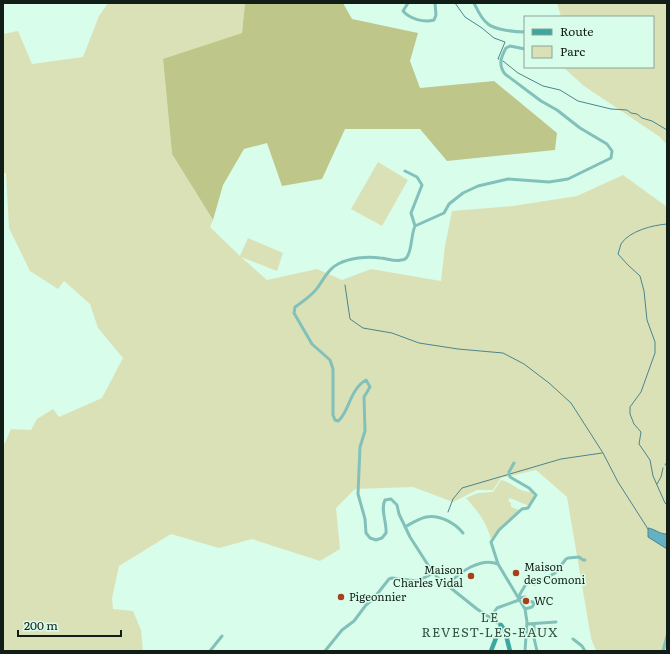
<svg xmlns="http://www.w3.org/2000/svg" width="670" height="654" viewBox="0 0 670 654" font-family="Literata,serif">
<style>
.green{fill:#dbe1b7}
.forest{fill:#bec689}
.water{fill:#63b1c2;stroke:#4a858f}
.lines{fill:none;stroke-linecap:round;stroke-linejoin:round}
.stream{stroke:#4a858f;stroke-width:1}
.street{stroke:#82c0ba;stroke-width:3}
.secondary{stroke:#3ca69f;stroke-width:4.5}
.poi-dot{fill:#a6401a;stroke:#d9fdeb;stroke-width:1.5}
.labels{text-anchor:middle;stroke-width:3;stroke-linejoin:round;paint-order:stroke}
.poi-label{font-size:11px;fill:#111e18;stroke:#d9fdeb;text-anchor:start}
.quarter-label{font-size:13px;letter-spacing:1px;fill:#355445;stroke:#d9fdeb}
</style>
<rect width="100%" height="100%" fill="#d9fdeb"/>
<path class="green" d="M108,3H245L242,33L163,60L172,154L213,220L210,227L240,256L248,238L283,253L277,271L241,257L267,280L317,269L342,280L371,269L441,281L445,246L452,211L513,206L577,196L623,175L667,207V534C660,534 655,529 648,528V537L667,549V651H596L591,638L567,497L536,470L501,478L493,490H477L453,502L413,487L355,489L336,508L340,549L320,561L252,539L219,548L171,534L119,566L112,598L113,609L133,611L141,630L143,651H3V447L11,429L31,430L37,419L53,409L59,417L102,398L123,358L98,328L90,304L64,281L58,289L30,271L9,228L6,173H3V34L18,31L32,64L83,57L99,16Z
M557,3H667V145L660,137L584,86L563,67H653V17H561Z
M378,162L408,180L382,226L351,209Z
M501,480C512,482 518,492 531,492L534,495L529,506L510,498L508,501L511,503V507L519,510L491,539C486,521 478,512 466,498L478,493L493,492Z"/>
<path class="forest" d="M245,3H343L352,19L418,33L410,61L420,88L494,81L557,133L555,150L447,161L420,129H345L322,179L282,186L267,143L244,149L223,185L213,220L172,154L163,59L242,33Z"/>
<path class="water" d="M648,528C655,529 659,534 667,534V549L648,537Z"/>
<g class="lines">
<path class="stream" d="M455,3L465,17L482,28L494,38L505,42L498,59H499
M503,61L518,73L543,86L560,90L578,101L611,109L627,110L631,113L637,114L642,118L652,121L667,130
M667,224C653,225 629,231 621,244C620,247 619,251 618,254L628,265L640,276L644,291L647,320L655,342V353L641,392L630,407V414L634,424L641,432L639,444L650,460L653,476L665,503L667,505
M345,285L350,319L363,328L392,333L419,343L458,349L503,353L524,364L549,383L571,403L603,453L618,482L641,518L648,529
M665,465L667,462
M657,484L661,477L663,468
M448,512L453,499L462,488L561,459L602,453"/>
<path class="street" d="M408,3L403,11C410,19 424,23 434,20L436,15L435,3
M474,3C478,11 481,19 488,24C495,30 516,32 525,32
M405,171L417,177L422,185L411,213L415,226C411,235 412,248 408,255C407,258 404,260 401,260C395,262 386,258 380,258C367,256 349,258 338,264C328,269 324,279 318,287C312,296 303,301 295,307L294,313L312,344L330,360L333,369V415L335,420L338,421C349,413 349,390 366,380L370,387L364,397L365,431L360,447L358,494L365,519L366,533L370,538L376,540L382,538L386,533C387,522 380,510 385,500L391,499L397,505L399,514L410,537L428,565L437,577L477,609L501,625
M415,226L444,213L449,204L463,193L478,186L508,179L549,182L568,179L611,158L612,151L607,144L580,128L557,110L541,101L505,74C498,65 501,57 506,48L510,46L525,49
M514,463L509,472L510,477L529,488L536,495L528,508L522,509L499,530L491,542L498,564L525,609L527,622L525,651
M405,527C412,523 418,519 426,517C439,514 455,523 463,533
M448,585C459,572 481,557 498,564
M519,598L520,594L526,584L530,583L535,584L555,573L566,559L568,558L579,557L583,560H585
M519,598L525,597L528,601L533,602L534,604L532,607L525,609
M490,618L497,608L519,600
M527,624L556,622
M534,624V638L537,651
M573,639L582,646L585,651
M210,651L222,636
M325,651L342,630L354,621L366,605L374,598L389,579L392,578L417,581L434,573
M663,651L667,636"/>
<path class="secondary" d="M501,625L505,631L510,651
M491,651L501,625"/>
</g>
<g class="poi-dot">
<circle cx="516" cy="573" r="4"/>
<circle cx="471" cy="576" r="4"/>
<circle cx="341" cy="597" r="4"/>
<circle cx="526" cy="601" r="4"/>
</g>
<g class="labels">
<g class="poi-label">
<text x="524" y="571">Maison<tspan x="524" dy="13">des Comoni</tspan></text>
<text x="463" y="574" text-anchor="end">Maison<tspan x="463" dy="13">Charles Vidal</tspan></text>
<text x="349" y="601">Pigeonnier</text>
<text x="534" y="605">WC</text>
</g>
<g class="quarter-label">
<text x="490" y="622">LE<tspan x="490" dy="15">REVEST-LES-EAUX</tspan></text>
</g>
</g>
<rect width="670" height="654" fill="none" stroke="#111e18" stroke-width="8"/>
<rect x="524" y="16" width="130" height="52" fill="#d9fdeb" stroke="#89a497"/>
<rect x="532" y="29" width="20" height="6" fill="#3ca69f" stroke="#89a497"/>
<text x="560" y="36" font-size="12" fill="#111e18">Route</text>
<rect x="532" y="46" width="20" height="12" fill="#dbe1b7" stroke="#89a497"/>
<text x="560" y="56" font-size="12" fill="#111e18">Parc</text>
<path d="M18 630v6h103v-6" fill="none" stroke="#111e18" stroke-width="2"/>
<text x="24" y="630" font-size="12" fill="#111e18" stroke="#d9fdeb" stroke-width="3" paint-order="stroke">200 m</text>
</svg>
